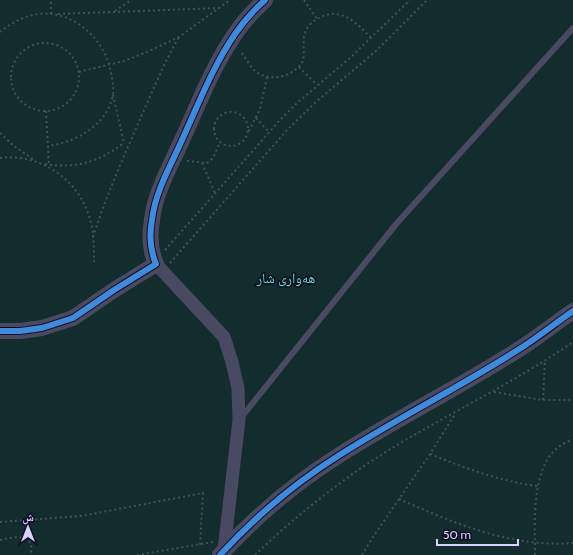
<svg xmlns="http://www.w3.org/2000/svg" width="573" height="555" viewBox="0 0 573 555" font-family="Cabin,'Noto Naskh Arabic',sans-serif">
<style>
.green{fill:#132c2d}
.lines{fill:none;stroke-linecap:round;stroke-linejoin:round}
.path{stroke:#44505f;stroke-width:2;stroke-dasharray:2 3;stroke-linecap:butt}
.service{stroke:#4a4962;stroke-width:6}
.minor{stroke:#4a4962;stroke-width:13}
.tertiary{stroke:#4a4962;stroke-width:16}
.cycleway-casing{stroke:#130f26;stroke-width:8}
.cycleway{stroke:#408adc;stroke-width:6}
.labels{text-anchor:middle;stroke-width:3.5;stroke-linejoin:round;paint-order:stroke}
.park-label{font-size:14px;fill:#5fe0c0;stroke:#130f26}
</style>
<rect width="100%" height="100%" fill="#161421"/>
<path class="green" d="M0,0H573V555H0Z"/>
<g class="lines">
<path class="path" d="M304,0L317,19
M115,11L131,0
M51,14V0
M58,14L219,8
M0,32C7,26 17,20 26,17C62,4 98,30 109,64C111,74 114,84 113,94C108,125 76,142 48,146
M11 77a34 34 0 1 1 68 0a34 34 0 1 1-68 0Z
M242,53C246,59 250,66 255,71C271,83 293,77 303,61C305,52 302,42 305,33C307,26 313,21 319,18C341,6 357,23 371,38
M299,67L317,85
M79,72L124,61L147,52L179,37L230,0
M113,95L124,143
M46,111L49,166
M214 129a17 17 0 1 1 34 0a17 17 0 1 1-34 0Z
M256,118L269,132
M249,131L260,109L267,77
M0,133L14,146L34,160
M0,158C41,153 79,180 90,219C94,233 94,247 94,262
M187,161L207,163L213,158L220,142
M202,163L215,193
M45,164C77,169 98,162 124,143
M93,237C106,196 124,156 141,117C153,90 164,63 179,37
M165,250L280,120L297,103L351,57L410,0
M170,263L288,129L316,102L377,50L427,0
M494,392L543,400H573
M543,400L545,360
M430,454C465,468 499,481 537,486
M399,499C454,523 511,548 573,543
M0,522L81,516L203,493L200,545
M0,540C8,538 28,533 31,545C32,548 31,552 31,555
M137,555L213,542
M255,555C288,523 324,494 361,468C429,422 505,389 573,342
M362,555L373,537L430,454L455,414
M535,555C535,521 529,451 573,440"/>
<path class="service" d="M240,419L397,223L573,28"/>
<path class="minor" d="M156,264L224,337L232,362L238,388L239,420L224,550"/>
<path class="tertiary" d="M0,331H20L42,328L73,318L114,290L156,264C150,250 149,236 152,220C155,192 171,165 182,140C198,105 213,66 235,34C243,22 254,10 265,0
M220,555C255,517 295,483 338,456C399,417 464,385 524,346C541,335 557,322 573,311"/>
<g class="cycleway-casing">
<path id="cycleway" d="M0,331H20L42,328L73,318L114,290L156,264C150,250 149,236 152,220C155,192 171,165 182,140C198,105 213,66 235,34C243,22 254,10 265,0
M220,555C255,517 295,483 338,456C399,417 464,385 524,346C541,335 557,322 573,311"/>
</g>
<use href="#cycleway" class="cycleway"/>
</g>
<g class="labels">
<g class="park-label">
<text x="286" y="283">هەواری شار</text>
</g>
</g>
<g transform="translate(28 527)" stroke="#130f26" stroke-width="3" paint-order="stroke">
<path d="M0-3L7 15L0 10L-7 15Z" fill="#d9d4ff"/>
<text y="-6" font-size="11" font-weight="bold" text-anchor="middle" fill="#d9d4ff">ش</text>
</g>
<path d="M437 539v6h81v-6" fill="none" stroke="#d9d4ff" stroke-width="2"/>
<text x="443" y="539" font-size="12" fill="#d9d4ff" stroke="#130f26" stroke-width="3" paint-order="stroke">50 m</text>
</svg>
